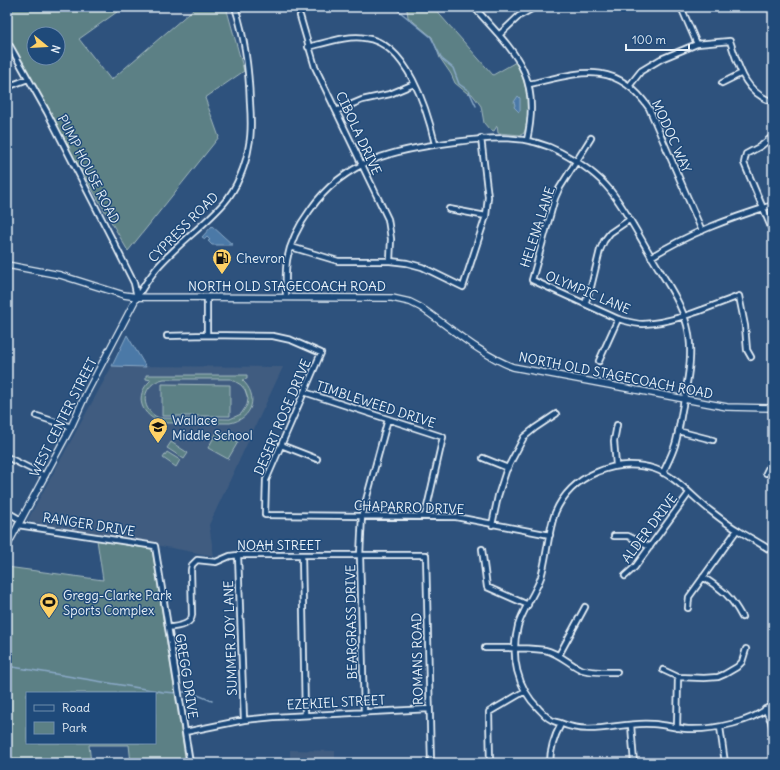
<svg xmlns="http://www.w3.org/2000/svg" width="780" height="770" viewBox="0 0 780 770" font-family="Delius,sans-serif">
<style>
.built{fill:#3f5c80}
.green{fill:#5c8085;stroke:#a2b8be;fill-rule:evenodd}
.water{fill:#4b79a7;stroke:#8aa9c7}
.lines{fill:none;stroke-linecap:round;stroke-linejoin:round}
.stream{stroke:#8aa9c7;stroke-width:1.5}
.minor-casing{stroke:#e8f1f8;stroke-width:8}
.tertiary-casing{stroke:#e8f1f8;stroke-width:8}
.minor{stroke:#1f4a7a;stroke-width:4.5}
.tertiary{stroke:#1f4a7a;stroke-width:5.5}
.labels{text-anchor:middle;stroke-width:3;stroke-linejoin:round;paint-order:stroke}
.street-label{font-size:13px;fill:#e8f1f8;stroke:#1f4a7a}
.poi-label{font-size:13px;fill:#e8f1f8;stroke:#1f4a7a;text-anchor:start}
</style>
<rect width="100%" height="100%" fill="#2e527d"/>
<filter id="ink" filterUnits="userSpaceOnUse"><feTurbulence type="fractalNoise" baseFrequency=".025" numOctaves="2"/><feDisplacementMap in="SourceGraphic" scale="8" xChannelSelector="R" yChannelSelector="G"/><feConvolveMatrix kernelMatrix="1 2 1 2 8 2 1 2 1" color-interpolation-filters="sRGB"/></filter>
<g filter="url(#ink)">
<path class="built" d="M112,366L283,367L209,525L214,556L27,521Z
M290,750L335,751V763H290Z"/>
<path class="green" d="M7,7H124L79,39L111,80L196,7H226L244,71L205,98L219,137L128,251L7,42ZM34,34H58V58H34Z
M404,7H433L493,75L516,62C527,84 532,109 524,133L521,135L498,133L497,126L494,131L489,129L484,123L481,106L472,94L467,93L455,83L451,74L440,58L432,37L408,17L407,10Z
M146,375H247V379L242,380C260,396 252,419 230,423H163C141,416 133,396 151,380L146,379ZM164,379H231L241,385L245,390L248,399L247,405L241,414L230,419L159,418C138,409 142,383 164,379Z
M162,384L230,385V416H162Z
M218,430L238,442L228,459L208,448Z
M171,442L188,453L184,459L167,448Z
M167,452L180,460L176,467L163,458Z
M97,540L152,549L186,763H131L129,745H89L91,763H7V567L103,580ZM27,693H155V743H27Z"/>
<path class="water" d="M518,96L520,98V111L519,112L514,107L515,105L514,102Z
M212,226L233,245H212L208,241L210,240L207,237L205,239L202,237Z
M127,335L146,367L112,366Z"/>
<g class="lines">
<path class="stream" d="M394,7L431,37L442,59L453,68L459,84L469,91L476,106
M7,666L163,692L177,693
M180,692C192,691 201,697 212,701"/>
<g class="minor-casing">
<path id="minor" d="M474,7C514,52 542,74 527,140
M681,7L697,44
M300,16L315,67L388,219L391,239L390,261
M499,35L519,16L535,7
M10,46L47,112L114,243L134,283L137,297
M308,47C326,43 347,35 365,38C407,43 427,109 435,144
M722,83L742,73
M529,84C578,73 615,58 649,108L702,231
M630,85L641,71L661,59L697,44L730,41C739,67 744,92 773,102
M7,87L28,79
M336,111L362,100L390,94L414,84
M773,136L761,146L746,154L744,163L773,232
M591,138L559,189L555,198L532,280L618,319C626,321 634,324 643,324C674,323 709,307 739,296L745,326L747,350L751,357
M449,209L486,216
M291,247L338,261H390L407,263L422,267L463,287L486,216L488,197L481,138
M651,257C689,233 731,218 773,205
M137,297C143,287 149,278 156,269C176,245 203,227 224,203C237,188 246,165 249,145C252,131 251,117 250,103C249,70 245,38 235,7
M207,297V335
M286,297C286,285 285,273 287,260C290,243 299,225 310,210C345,159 397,149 455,142C491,137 527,134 560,152C579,162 597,174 610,190C626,210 638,234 651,256C664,278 680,300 687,325C694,352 688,378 683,405C680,419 679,432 675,445C672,455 667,464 663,473
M585,304L591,287L600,250L604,241L610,233L629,220
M167,336L207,335L273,336L291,340L321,353L266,480L265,515L456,517L550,535
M599,361L618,319
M304,392L443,437L425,516
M37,416L71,427
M678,431L713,440
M281,445L317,459
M7,457L45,476
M483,458L508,468
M616,465L614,441L617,425
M766,473L773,459
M7,512L21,520
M18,525L155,546L190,763
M492,525L498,496L506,471L524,437L535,428L556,414
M614,536H628L650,547
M482,549L487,587L528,605
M773,552C762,544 750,538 739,531C730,526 721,519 712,512C694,499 676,476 655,469C616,457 571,475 555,513C548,532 547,557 541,577C535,594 523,609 518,626C510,656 517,688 539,709C542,712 546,717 550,719C552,721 556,722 560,723C593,737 620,721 653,724C665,725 676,728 688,729C712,730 756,722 773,703
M238,555L244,720
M302,555L305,714
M625,576L635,567L689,493
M703,577C724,591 730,595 742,617
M688,608L689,597L737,530
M168,628C177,626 191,626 192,615L191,570L192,565L197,560L216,562L230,556L238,555H426L431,763
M485,648C505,648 525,647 545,650C559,653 568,663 580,669C592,673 605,672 617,672
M559,655L585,607
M663,670L678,677L704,678L718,677L725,674L737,667L742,662L746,649
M765,709L771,721L773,732
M364,712L360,555L362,515L388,419
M631,725L634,763
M720,727L725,763
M677,728L678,677
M185,732L244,720L274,717L429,709
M490,763L489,712L525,691
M550,763C550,748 554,737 561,724"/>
</g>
<g class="tertiary-casing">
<path id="tertiary" d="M7,265L60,275L124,295L137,297L392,298L410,302L420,307C450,327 479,354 513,367L727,407L773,408
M7,546L71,427L86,394L137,297"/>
</g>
<use href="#minor" class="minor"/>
<use href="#tertiary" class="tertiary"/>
</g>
</g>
<defs>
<g id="fuel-pin" transform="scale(1)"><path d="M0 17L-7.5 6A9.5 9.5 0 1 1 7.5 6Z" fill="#ffd166" stroke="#1f4a7a"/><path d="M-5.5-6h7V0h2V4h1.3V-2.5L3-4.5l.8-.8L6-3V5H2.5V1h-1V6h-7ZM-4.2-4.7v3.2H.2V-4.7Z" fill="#111"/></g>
<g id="school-pin" transform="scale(1)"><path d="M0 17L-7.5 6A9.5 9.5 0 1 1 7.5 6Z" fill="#ffd166" stroke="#1f4a7a"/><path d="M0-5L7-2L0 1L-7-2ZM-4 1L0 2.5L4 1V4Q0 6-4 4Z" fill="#111"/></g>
<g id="stadium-pin" transform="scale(1)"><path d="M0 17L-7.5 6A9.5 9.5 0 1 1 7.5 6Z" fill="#ffd166" stroke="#1f4a7a"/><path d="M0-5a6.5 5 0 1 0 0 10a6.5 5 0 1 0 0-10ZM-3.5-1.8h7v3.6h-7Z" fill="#111"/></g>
</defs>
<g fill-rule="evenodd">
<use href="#fuel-pin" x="222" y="258"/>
<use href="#school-pin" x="158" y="427"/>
<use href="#stadium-pin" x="49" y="602"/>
</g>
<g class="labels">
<g class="street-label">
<text transform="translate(359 133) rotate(65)" y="5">CIBOLA DRIVE</text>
<text transform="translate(672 136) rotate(66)" y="5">MODOC WAY</text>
<text transform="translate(89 169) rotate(63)" y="5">PUMP HOUSE ROAD</text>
<text transform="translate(183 227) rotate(-45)" y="5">CYPRESS ROAD</text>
<text transform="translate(537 227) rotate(-72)" y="5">HELENA LANE</text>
<text x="287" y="291">NORTH OLD STAGECOACH ROAD</text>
<text transform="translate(588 292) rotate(23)" y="5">OLYMPIC LANE</text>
<text transform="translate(616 375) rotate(11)" y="5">NORTH OLD STAGECOACH ROAD</text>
<text transform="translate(376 404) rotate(18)" y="5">TIMBLEWEED DRIVE</text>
<text transform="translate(63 417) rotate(-63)" y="5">WEST CENTER STREET</text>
<text transform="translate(282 417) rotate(-67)" y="5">DESERT ROSE DRIVE</text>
<text transform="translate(409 507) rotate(2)" y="5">CHAPARRO DRIVE</text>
<text transform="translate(89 524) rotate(9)" y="5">RANGER DRIVE</text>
<text transform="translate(649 528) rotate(-53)" y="5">ALDER DRIVE</text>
<text x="279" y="550">NOAH STREET</text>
<text transform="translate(351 622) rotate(-91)" y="5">BEARGRASS DRIVE</text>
<text transform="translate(230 638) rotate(-92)" y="5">SUMMER JOY LANE</text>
<text transform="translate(417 659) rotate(-91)" y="5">ROMANS ROAD</text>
<text transform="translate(187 676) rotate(81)" y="5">GREGG DRIVE</text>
<text transform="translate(336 702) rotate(-3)" y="5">EZEKIEL STREET</text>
</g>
<g class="poi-label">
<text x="236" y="263">Chevron</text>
<text x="172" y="425">Wallace<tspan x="172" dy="15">Middle School</tspan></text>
<text x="63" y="600">Gregg-Clarke Park<tspan x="63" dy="15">Sports Complex</tspan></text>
</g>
</g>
<rect width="780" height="770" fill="none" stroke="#1f4a7a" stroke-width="24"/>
<rect x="12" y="12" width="756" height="746" fill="none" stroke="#e8f1f8" stroke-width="1.5" filter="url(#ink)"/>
<rect x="26" y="692" width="130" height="52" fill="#1f4a7a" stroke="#6f8dac"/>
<rect x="34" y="705" width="20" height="6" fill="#1f4a7a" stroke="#6f8dac"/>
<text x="62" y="712" font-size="12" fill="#e8f1f8">Road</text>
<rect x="34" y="722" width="20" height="12" fill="#5c8085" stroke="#6f8dac"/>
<text x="62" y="732" font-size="12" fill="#e8f1f8">Park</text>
<g transform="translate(46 46) rotate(108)"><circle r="19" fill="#1f4a7a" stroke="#6f8dac"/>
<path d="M0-3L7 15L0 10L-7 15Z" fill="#ffd166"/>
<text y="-6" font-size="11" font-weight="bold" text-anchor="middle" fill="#e8f1f8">N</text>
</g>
<path d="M626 44v6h63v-6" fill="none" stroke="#e8f1f8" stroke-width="2"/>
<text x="632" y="44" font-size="12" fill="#e8f1f8" stroke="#1f4a7a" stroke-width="3" paint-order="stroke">100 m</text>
</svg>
